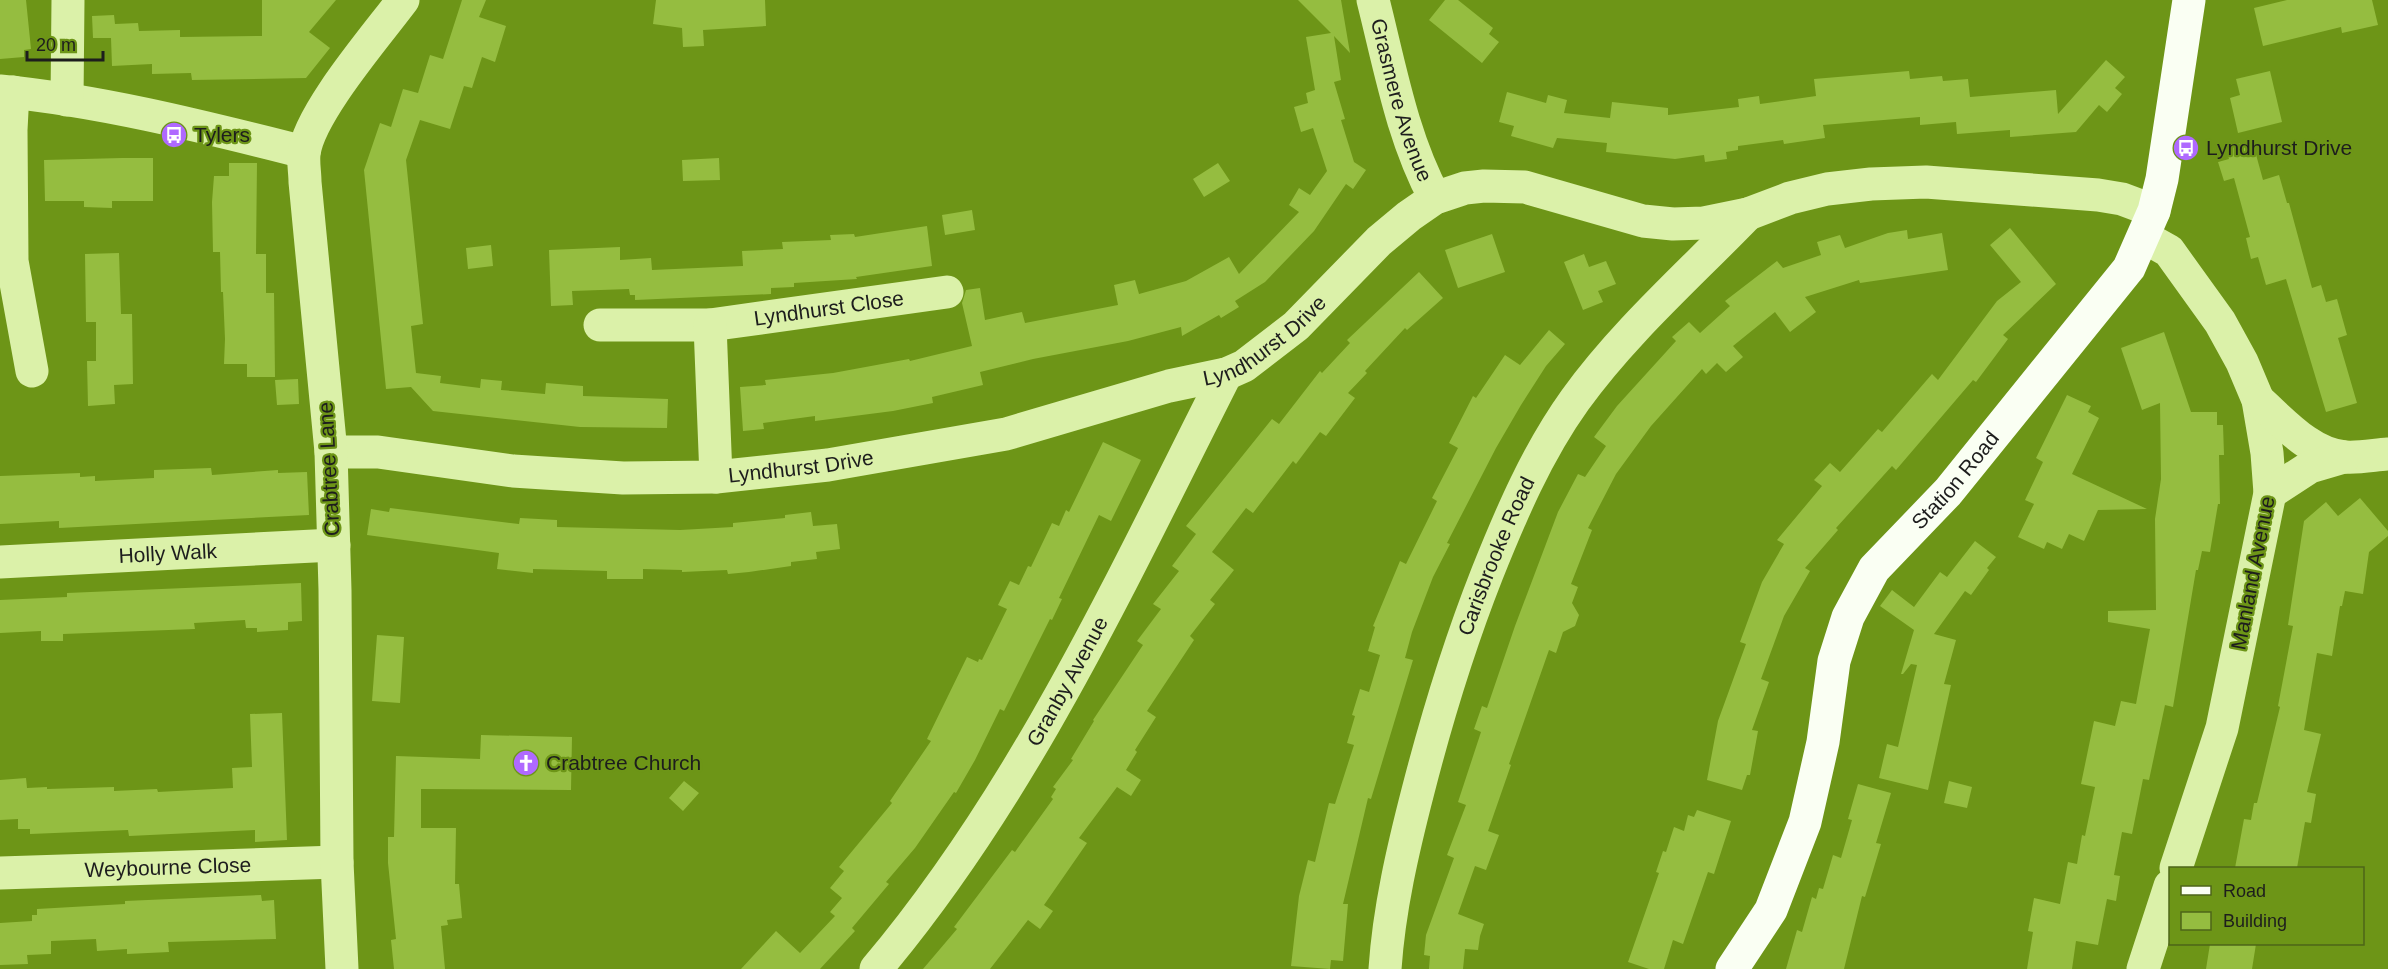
<svg xmlns="http://www.w3.org/2000/svg" width="2388" height="969" viewBox="0 0 2388 969" font-family="Helvetica,sans-serif">
<style>
.building{fill:#95bd40}
.lines{fill:none;stroke-linecap:round;stroke-linejoin:round}
.minor{stroke:#dbf1a9;stroke-width:33}
.major{stroke:#fafff3;stroke-width:33}
.labels{text-anchor:middle;stroke-width:4.5;stroke-linejoin:round;paint-order:stroke}
.street-label{font-size:21px;fill:#1d1d1d;stroke:#6d9517}
.poi-label{font-size:21px;fill:#1d1d1d;stroke:#6d9517;text-anchor:start}
</style>
<rect width="100%" height="100%" fill="#6d9517"/>
<path class="building" d="M0,0H26L31,49L24,50V57L0,59Z
M262,0H336L309,32L330,48L306,78L192,80L191,73L152,74V64L112,66L111,38H93L92,16L114,15L115,24L138,23L139,31L180,30V37L262,36Z
M462,0H486L479,17L506,26L495,62L482,57L472,88L464,86L450,129L420,120L406,160L423,324L411,326L416,373L441,376L440,383L480,388L481,379L502,381L501,390L545,394L546,383L583,386V396L668,399L667,428L580,427L433,411L411,387L386,389L364,170L380,123L391,127L403,89L418,93L430,55L443,59Z
M656,0H765L766,26L703,30L704,46L683,47L682,28L653,24Z
M1298,0H1341L1350,53L1334,36L1341,80L1334,82L1345,119L1341,120L1354,162L1366,170L1353,189L1346,184L1314,231L1265,282L1235,301L1239,307L1221,318L1219,315L1182,336L1181,327L1128,341L1033,359L980,372L983,385L932,397L933,403L893,411L815,421V416L763,423L764,429L743,431L740,387L766,385L765,380L833,373L909,359L910,361L972,346L962,303L966,290L980,288L985,320L1022,312L1025,323L1118,305L1114,285L1135,280L1139,294L1186,281L1229,257L1239,274L1299,212L1289,205L1299,188L1310,195L1327,171L1313,128L1301,132L1294,107L1308,103L1306,93L1315,90L1306,37L1331,33Z
M1445,0H1458L1493,28L1489,34L1499,42L1482,63L1429,20Z
M2287,0H2372L2378,25L2342,33L2341,27L2263,46L2254,8Z
M2106,60L2125,77L2115,88L2122,94L2107,112L2099,105L2076,132L2010,137V130L1957,134L1956,122L1920,125V117L1823,125L1825,138L1784,144L1783,140L1738,146V150L1726,152L1727,159L1705,162L1704,155L1675,159L1606,152L1607,143L1557,138L1553,148L1511,136L1514,126L1499,122L1507,92L1546,103L1548,95L1567,100L1564,113L1610,118L1612,102L1668,108V115L1739,107L1738,99L1759,96L1760,104L1816,96L1814,79L1909,71L1910,79L1942,76L1943,81L1968,79L1970,97L2056,90L2058,114Z
M2270,71L2282,122L2238,133L2230,98L2240,95L2236,79Z
M2252,140L2263,180L2279,175L2287,203H2289L2312,288L2321,285L2326,302L2337,299L2347,335L2338,338L2357,403L2326,412L2286,279L2266,285L2258,257L2251,259L2246,238L2250,237L2234,178L2224,181L2218,162L2229,159L2226,147Z
M122,158H153V201H112V208L84,207V201H45L44,160Z
M719,158L720,180L683,181L682,160Z
M229,163H257L256,254H266V293H274L275,377H247V364H224L225,339L223,292H221L220,252H213L212,202L214,176H229Z
M1218,163L1230,181L1204,197L1193,179Z
M972,210L975,230L945,235L942,215Z
M927,226L932,266L856,277L857,279L794,283V287L771,288V294L635,300V295H630L629,289L572,291L573,305L551,306L549,250L620,247V260L651,258L652,270L743,266L742,251L783,249L782,242L831,240L830,235L854,234L855,237Z
M2010,228L2056,284L2003,335L2008,339L1976,382L1973,380L1896,470L1892,466L1836,528L1838,530L1805,568L1810,571L1784,616L1761,679L1769,682L1752,730L1758,731L1750,775H1747L1742,790L1707,780L1718,721L1746,644L1740,642L1762,582L1784,544L1777,540L1822,486L1814,480L1830,463L1840,472L1878,429L1882,432L1932,374L1938,380L1997,301L2021,282L1990,245Z
M1907,230L1908,239L1942,233L1948,270L1860,283L1859,280L1805,297L1816,312L1790,332L1775,312L1733,346L1743,357L1726,372L1717,363L1706,374L1702,369L1651,426L1616,474L1588,528L1592,530L1571,584L1578,587L1572,603L1579,615L1575,626L1563,632L1556,653L1549,650L1509,764L1511,765L1488,831L1499,835L1486,870L1475,866L1458,914L1484,924L1480,936L1478,950L1465,949L1463,969H1429L1430,956L1424,955L1426,935L1454,858L1447,855L1466,805L1458,802L1481,732L1474,729L1482,706L1487,708L1515,626L1558,512L1578,474L1585,477L1606,446L1594,437L1617,406L1676,341L1672,337L1689,322L1700,333L1730,306L1725,301L1777,261L1783,268L1821,255L1817,242L1840,235L1845,248L1888,233Z
M1492,234L1505,272L1458,288L1445,250Z
M491,245L493,266L468,269L466,248Z
M119,253L121,314H132L133,384L114,385L115,404L88,406L87,361H96V322H86L85,254Z
M1584,254L1589,267L1606,261L1616,284L1598,291L1603,302L1583,310L1564,262Z
M1419,272L1443,298L1407,330L1405,328L1365,371L1367,373L1348,393L1355,398L1326,436L1320,432L1296,464L1293,461L1253,513L1246,508L1212,552L1234,570L1210,600L1215,604L1190,636L1194,640L1147,711L1156,717L1135,750L1137,752L1126,770L1141,780L1131,796L1117,787L1079,838L1087,843L1044,905L1053,911L1040,929L1028,920L990,969H923L957,929L954,927L1012,850L1015,852L1053,799L1051,797L1056,789L1053,787L1073,760L1071,759L1094,721L1093,720L1143,645L1137,641L1161,609L1153,604L1179,571L1172,566L1196,534L1186,526L1272,419L1279,424L1320,371L1322,373L1350,343L1347,340Z
M1549,330L1565,344L1546,366L1521,405L1496,448L1447,543L1450,544L1433,577L1412,632L1405,658L1413,660L1371,799L1368,798L1343,904H1348L1343,961L1331,960L1330,969L1291,966L1299,896L1308,860L1315,862L1329,803L1335,804L1354,745L1347,743L1355,716L1352,715L1360,689L1369,692L1380,655L1368,651L1375,627L1373,626L1400,561L1406,564L1437,501L1432,498L1458,448L1449,443L1473,396L1476,398L1505,355L1520,365Z
M2164,332L2191,412H2217V425H2223L2224,455H2219L2220,504H2218L2210,552L2202,551L2198,570H2196L2173,707L2165,705L2149,780L2143,779L2132,834L2122,832L2114,875L2120,876L2116,901L2107,899L2098,945L2076,941L2072,969H2027L2033,932L2028,931L2034,898L2060,904L2068,862L2077,864L2082,835L2085,836L2095,787L2081,784L2094,721L2115,726L2121,701L2136,704L2150,629L2108,622V611L2156,610L2155,519L2161,479L2160,403L2142,410L2121,348Z
M298,379L299,404L277,405L275,380Z
M2067,395L2091,406L2088,412L2099,418L2072,474L2147,509L2098,510L2084,541L2069,534L2062,549L2047,542L2044,549L2018,537L2034,504L2025,500L2043,462L2036,458Z
M1103,442L1141,460L1111,521L1099,515L1059,598L1062,599L1052,620L1050,619L1004,711L1000,709L975,760L956,793L954,792L915,848L886,882L889,884L852,928L855,931L820,969H741L776,931L800,953L835,916L830,912L842,898L830,888L844,871L839,867L892,803L890,801L931,741L927,739L967,657L978,662L979,659L982,660L1007,609L998,605L1010,581L1019,585L1028,566L1031,567L1052,523L1059,526L1066,510L1069,512Z
M211,468L212,475L278,470V473L307,472L309,515L59,528V521L0,524V476L80,473V477L95,476V481L154,478V470Z
M2360,498L2388,531V536L2369,552L2363,594L2345,591L2342,606H2340L2332,656L2317,653L2304,730L2321,734L2307,792L2316,794L2311,823L2305,822L2297,868H2235L2244,819L2251,820L2254,803H2257L2280,707L2278,706L2293,626L2288,625L2304,521L2326,502L2338,516Z
M390,508L519,524L520,518L557,520V527L680,530L733,527V523L785,518V515L811,512L813,526L837,524L840,549L816,552L817,559L791,562V566L749,572L728,574L727,570L682,572V570L643,569V579H607V571L533,569V573L497,569L499,553L367,535L371,509L389,512Z
M1975,541L1996,557L1987,568L1989,570L1971,595L1965,591L1934,634L1956,640L1944,684L1951,685L1928,790L1879,778L1887,744L1898,747L1917,665L1911,664L1903,674H1901L1914,630L1880,606L1892,590L1914,607L1940,572L1947,577Z
M301,583L302,621L288,622V630L257,632V628H246L245,620L194,623L195,629L63,634V641H41V631L0,633V600L67,597V593Z
M377,635L404,637L400,703L372,701Z
M282,713L287,840L255,842V830L129,836L128,830L30,834V829H18V819L0,820V780L26,778L27,788L47,787V789L114,787V791L157,789L158,792L233,788L232,768L252,767L250,714Z
M481,735L572,737L571,790L421,789V828H456L455,884H459L462,918L447,920L448,925L441,926L445,969H394L391,940L396,939L388,863V837H394L396,756L480,759Z
M684,781L699,793L683,811L669,798Z
M1949,781L1972,787L1967,808L1944,803Z
M1858,784L1891,793L1876,843L1881,844L1865,897L1862,896L1844,969H1786L1797,930L1802,932L1812,897L1816,899L1819,888L1823,889L1833,855L1841,858L1852,820L1848,819Z
M1697,810L1731,821L1714,874L1708,872L1683,944L1673,940L1664,969H1649L1628,962L1659,873L1656,872L1663,851L1666,852L1674,827L1684,831L1688,815L1694,817Z
M261,895L262,901L274,900L276,939L168,942L169,952L127,954V949L97,951L96,939L51,941V954L27,955L28,964L0,965V923L32,921V915H37V909L125,904V901Z
M2210,944H2256L2252,969H2206Z"/>
<g class="lines">
<g class="minor">
<path id="s1" d="M1373,0C1390,67 1402,137 1435,198"/>
<path d="M0,91C103,101 204,127 304,152"/>
<path d="M13,92L11,130L12,261L32,371"/>
<path d="M67,100L68,0"/>
<path d="M2144,237L2169,251L2220,322L2242,362L2258,400L2267,453L2270,493L2222,728L2176,868"/>
<path id="s2" d="M600,325H710L947,292"/>
<path d="M710,325L716,477"/>
<path d="M2258,400C2283,422 2310,454 2345,457C2359,458 2374,455 2388,454"/>
<path id="s3" d="M331,452H378L513,471L623,478L716,477L828,465L1006,434L1169,386L1226,374L1244,366L1296,326L1379,241L1409,216L1435,198L1465,188L1484,186L1525,187L1643,221L1673,224L1704,223L1748,214L1790,198L1827,189L1871,184L1926,182L2098,195L2122,199L2154,211"/>
<path d="M2270,493L2310,467L2344,457"/>
<path id="s4" d="M0,562L334,545"/>
<path id="s5" d="M0,873L337,862"/>
<path d="M342,969L337,862L335,590L331,452L305,182C305,173 303,163 304,154C309,113 377,35 403,0"/>
<path id="s6" d="M876,969C1025,792 1122,579 1226,374"/>
<path id="s7" d="M1385,969C1389,909 1403,849 1418,791C1437,717 1459,645 1487,574C1511,514 1537,453 1575,400C1624,332 1689,275 1748,214"/>
<path d="M2143,969L2170,886"/>
</g>
<path class="major" id="s8" d="M1732,969L1771,910L1805,822L1823,742L1834,661L1848,617L1874,569L1948,492L2129,268L2154,211L2162,179L2189,0"/>
</g>
<defs>
<g id="bus-disc" transform="scale(1.35)"><circle r="9.5" fill="#af69ff" stroke="#6d9517"/><path d="M-5-6H5V4H4V6H2V4H-2V6H-4V4H-5ZM-3.5-4V0h7V-4ZM-3.5 1.2v1.5H-2V1.2ZM2 1.2v1.5H3.5V1.2Z" fill="#fff"/></g>
<g id="church-disc" transform="scale(1.35)"><circle r="9.5" fill="#af69ff" stroke="#6d9517"/><path d="M-1.2-6h2.4v3.5h3.3v2.4h-3.3V6h-2.4V-.1h-3.3v-2.4h3.3Z" fill="#fff"/></g>
</defs>
<g fill-rule="evenodd">
<use href="#bus-disc" x="174" y="135"/>
<use href="#bus-disc" x="2186" y="148"/>
<use href="#church-disc" x="526" y="763"/>
</g>
<g class="labels">
<g class="street-label">
<text dy="7" stroke="none"><textPath href="#s1" startOffset="104">Grasmere Avenue</textPath></text>
<text dy="7" stroke="none"><textPath href="#s2" startOffset="230">Lyndhurst Close</textPath></text>
<text dy="7" stroke="none"><textPath href="#s3" startOffset="958">Lyndhurst Drive</textPath></text>
<text dy="7" stroke="none"><textPath href="#s3" startOffset="472">Lyndhurst Drive</textPath></text>
<text transform="translate(329 469) rotate(-93)" y="7">Crabtree Lane</text>
<text dy="7" stroke="none"><textPath href="#s8" startOffset="550">Station Road</textPath></text>
<text dy="7" stroke="none"><textPath href="#s4" startOffset="168">Holly Walk</textPath></text>
<text dy="7" stroke="none"><textPath href="#s7" startOffset="429">Carisbrooke Road</textPath></text>
<text transform="translate(2253 573) rotate(-79)" y="7">Manland Avenue</text>
<text dy="7" stroke="none"><textPath href="#s6" startOffset="346">Granby Avenue</textPath></text>
<text dy="7" stroke="none"><textPath href="#s5" startOffset="168">Weybourne Close</textPath></text>
</g>
<g class="poi-label">
<text x="194" y="142">Tylers</text>
<text x="2206" y="155">Lyndhurst Drive</text>
<text x="546" y="770">Crabtree Church</text>
</g>
</g>
<rect x="2169" y="867" width="195" height="78" fill="#6d9517" stroke="#4d6519" stroke-width="1.5"/>
<rect x="2181" y="886" width="30" height="9" fill="#fafff3" stroke="#4d6519" stroke-width="1.5"/>
<text x="2223" y="897" font-size="18" fill="#1d1d1d">Road</text>
<rect x="2181" y="912" width="30" height="18" fill="#95bd40" stroke="#4d6519" stroke-width="1.5"/>
<text x="2223" y="927" font-size="18" fill="#1d1d1d">Building</text>
<path d="M27 51v9h76v-9" fill="none" stroke="#1d1d1d" stroke-width="3"/>
<text x="36" y="51" font-size="18" fill="#1d1d1d" stroke="#6d9517" stroke-width="4.5" paint-order="stroke">20 m</text>
</svg>
